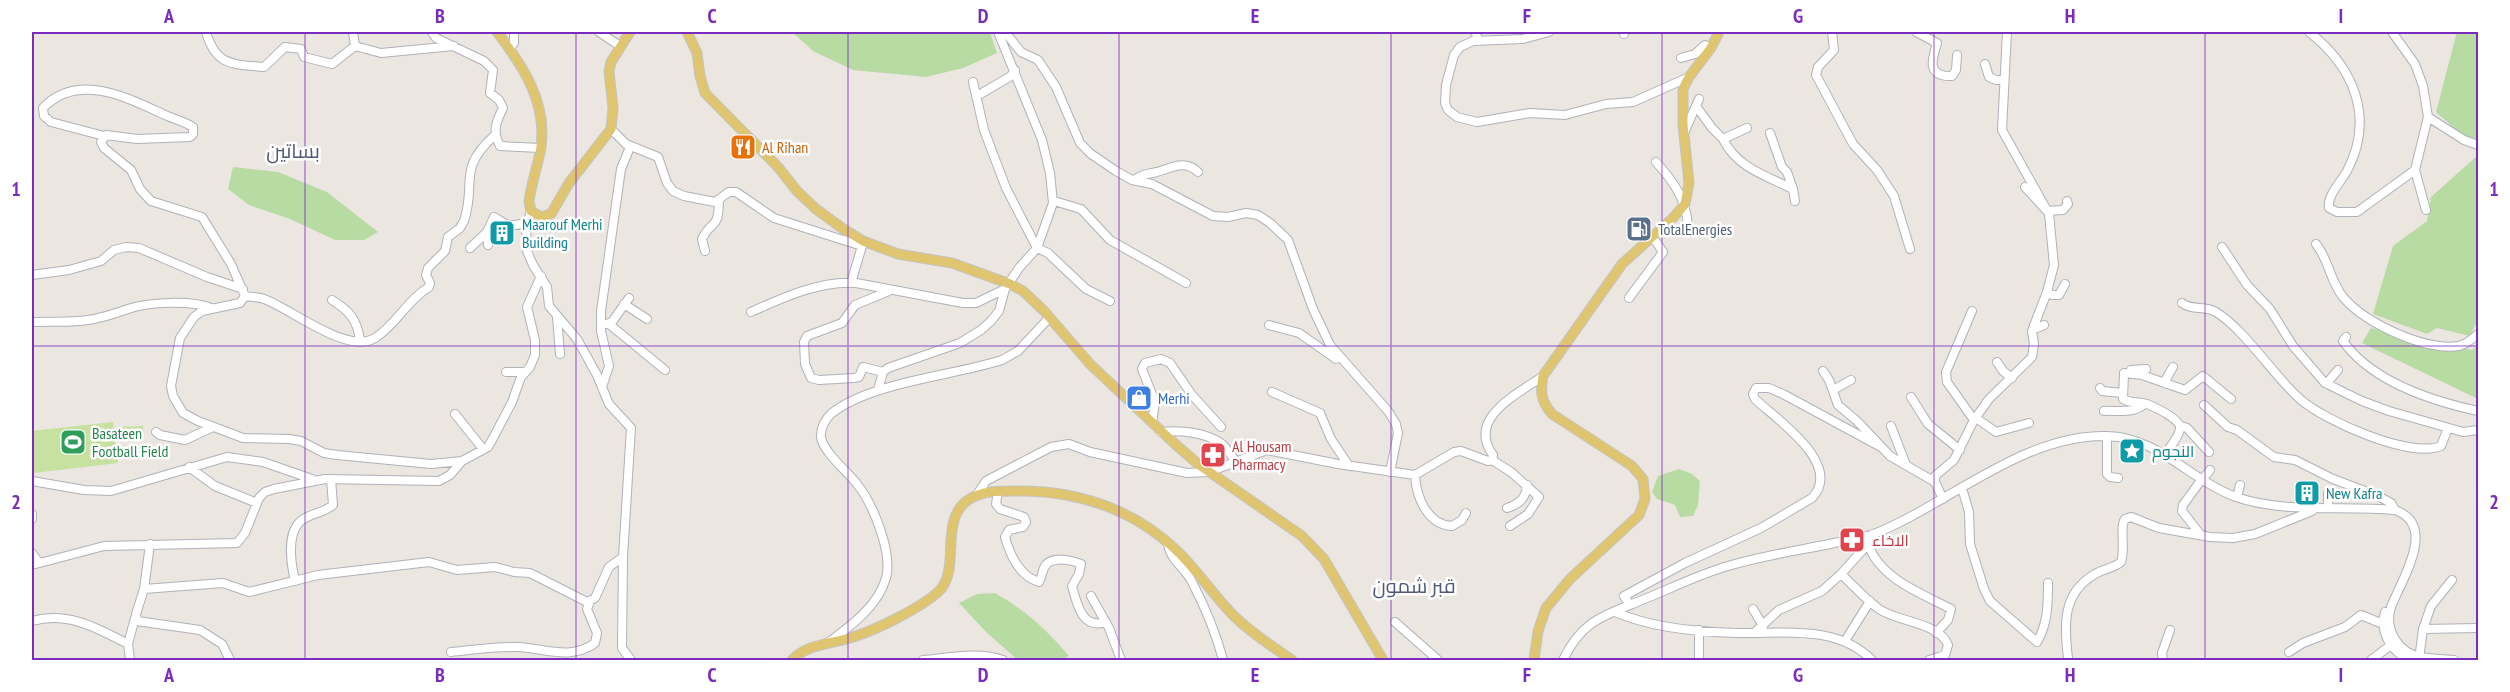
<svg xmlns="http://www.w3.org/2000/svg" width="2510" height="692" viewBox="0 0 2510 692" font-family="'PT Sans Narrow',Cairo,sans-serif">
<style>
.green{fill:#b7dba3}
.pitch{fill:#c6e1a0}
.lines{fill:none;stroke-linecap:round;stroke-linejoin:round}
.minor-casing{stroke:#b0b2ba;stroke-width:10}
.major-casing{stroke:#c4c4c4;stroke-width:11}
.minor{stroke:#fff;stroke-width:8}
.major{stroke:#e0c570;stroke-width:9}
.grid{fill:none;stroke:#7b2cbf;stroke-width:1.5;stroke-opacity:0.55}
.labels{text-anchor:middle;stroke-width:5;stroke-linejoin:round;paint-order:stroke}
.food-label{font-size:16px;fill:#c56008;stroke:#fff;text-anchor:start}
.culture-label{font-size:16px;fill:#0d838f;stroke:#fff;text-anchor:start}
.service-label{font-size:16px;fill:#4e5e75;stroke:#fff;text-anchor:start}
.shop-label{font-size:16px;fill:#366cbe;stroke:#fff;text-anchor:start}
.leisure-label{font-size:16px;fill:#27864d;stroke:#fff;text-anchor:start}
.health-label{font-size:16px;fill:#be3a42;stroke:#fff;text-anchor:start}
.quarter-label{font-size:20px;fill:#515877;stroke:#fff}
.neatline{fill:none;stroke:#7b2cbf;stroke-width:2}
.grid-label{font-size:20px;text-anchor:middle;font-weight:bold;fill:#7b2cbf}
</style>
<rect width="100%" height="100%" fill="#ebe6e0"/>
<path class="green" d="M792,32H990L997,53L963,68L926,77L853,70L813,51Z
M2457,32L2478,34V139L2472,144L2436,112Z
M2478,155V320L2470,336L2437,328L2427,334L2373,314L2393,246L2427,221L2431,197Z
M233,167L278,172L327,192L378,232L364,240H335L290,219L249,205L228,189Z
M2371,328L2472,350L2478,345V399L2362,343Z
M1679,469L1692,474L1700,481L1698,505L1693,516L1680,517L1675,505L1657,499L1652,492L1658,476Z
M995,593C1026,611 1046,629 1069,656L1062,660H1018L986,632L959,603L977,594Z"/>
<path class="pitch" d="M113,422L118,463L34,473L32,431Z
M143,426L144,440L117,441V427Z"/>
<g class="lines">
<g class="minor-casing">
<path id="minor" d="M206,32C216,66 232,64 264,67L285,47L301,49L304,57L332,64L355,46L353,32
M432,32L436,38L484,61L493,70L490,93L499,100L503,108C496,122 492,131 500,146L541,148
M599,32L620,46
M1005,32L1021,52L1038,60L1056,87L1080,143L1091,154L1116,171L1132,180L1152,184L1213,216L1228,217L1246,213L1258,215L1270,223L1288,240L1313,309L1330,345L1388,411L1396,424L1398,433L1390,472
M1475,32L1479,41
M1549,32L1523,39L1473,41L1460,47L1454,55L1446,85L1445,103L1448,110L1457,117L1477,122L1530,113L1565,115L1606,104L1633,102L1689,77
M1624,32V34
M1832,32L1834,50L1818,67L1816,75L1853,144L1877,170L1894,196L1910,249
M1916,32L1937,43C1932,59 1926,77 1952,76L1956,70L1957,55
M2309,32C2354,67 2375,118 2347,171C2341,182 2327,195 2329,208L2337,212H2357L2415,170
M2392,32L2415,64L2423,86L2428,117L2415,170L2426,210
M355,46L381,53L454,46
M510,48L514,43V32
M1681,58L1695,54L1705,45L1711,48
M1985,64L1989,77L1996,80H2004
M973,82L984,130L1006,188L1037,248L1048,253L1086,289L1110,301
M977,96L1011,76L1015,70
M1696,106L1712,128L1723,139L1747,128
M2428,117L2464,140L2478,145
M611,129L626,144L658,157L667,183L673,191L684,196L715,202L729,192H736L774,218L862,246L863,241
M1684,133L1699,99
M1770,133L1782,167L1787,172L1793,189
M104,136L51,122L44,116L43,108C77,72 126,97 163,114C173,119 184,121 193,127V134L190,137L137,139L106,135L101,142L104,148L131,170L140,189L151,201L202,217L231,264L245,296L240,303L202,311L194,317L180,338L171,386L173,396L183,413L198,421L243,438L289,439L301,441L324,453L337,455L431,464L462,461L488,447L492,440L512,402L521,377L530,367L535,355V340L527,307L541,276
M1723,139C1737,168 1767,176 1793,189L1795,201
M1656,162C1674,182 1686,199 1688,226L1679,233
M1134,180C1142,174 1148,174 1157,172C1171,168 1185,159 1198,172
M2025,187L2047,211L2063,210L2068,204L2067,201
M1054,201L1081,209L1110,240L1186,283
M531,211L526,227L527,251L533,265L547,287L549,306L577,339L597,375L609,404L631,428L623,557
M2316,244C2329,260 2330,281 2343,297C2365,323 2424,351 2459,346C2467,344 2472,339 2478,334
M488,245L487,232L494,217L509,226L527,223
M2222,247L2247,285L2270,309L2293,346L2325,383L2362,401L2389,411L2463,432L2478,430
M470,248L487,232
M705,251L702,239C713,217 718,232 719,201
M32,275L69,270L101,261L114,250L126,247L139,248L207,277L243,289
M851,283L862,246
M2047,292L2052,295H2059L2065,284
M245,296C251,297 258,297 264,299C290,308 347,355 375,338C396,325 407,300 429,287L430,283L426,275L428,268L445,251L448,237L460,228L464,221C477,182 456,170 495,135
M1629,298L1663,252L1652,236
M332,300C350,311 357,320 360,340
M2182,303C2192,311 2205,305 2216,312C2245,330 2273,375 2300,399C2323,420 2410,459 2441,446L2448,428
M624,304L647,319
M1972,311L1946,372L1947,382L1974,420
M751,312C782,298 821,280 856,283L963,303H976L1005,289
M557,317L560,354
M32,322C50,321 69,323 88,320C102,318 114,314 128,309C148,302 191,300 211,308
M606,324L612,322L629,298
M609,324L665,370
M1269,325L1299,333L1336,359
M2034,325L2037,328L2044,325
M2346,337L2343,341C2372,382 2432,401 2478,411
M1997,362L2003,371L2012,378
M2131,370L2146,369
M1823,371L1829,380L1838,405L1857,421L1890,456L1935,482
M506,372H524
M883,372L863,367L859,377L854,378L819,380L811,378L805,364L804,342L807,336L842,323L855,305L889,291
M2327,383L2338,370
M2167,384L2166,379L2173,367
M602,387L609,366L601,331V311L621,169L630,147
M2100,388L2102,391L2122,393
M878,390L883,372L888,368L960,343L981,330L991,321L999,311L1005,289L1019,268L1037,248L1053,203L1050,173L1042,140L998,32
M1833,390L1851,380
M1272,392L1320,413L1331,439L1349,466
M1911,397L1928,424L1960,450
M2204,405L2228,427L2237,430L2274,457L2295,460L2333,479L2378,496L2391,503L2395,510
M2104,411C2117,410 2135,414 2144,404
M455,414L483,449
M1976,418L1996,432L2029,423
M1152,423L1155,402L1142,369L1145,363L1161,359L1170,363L1192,395L1221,427
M1891,426L1906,465
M2181,426L2187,428L2209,452
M156,432L160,435L185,440L213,427
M1161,432C1180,430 1206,432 1222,444C1227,448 1232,457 1237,463
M2107,440V474L2110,477L2118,478
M2165,454C2170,447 2179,437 2180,429C2182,419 2154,407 2147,404C2138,401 2131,404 2123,399L2124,373L2142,375L2185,390L2203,376L2231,399
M1492,460L1493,455C1466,418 1518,394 1543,376
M189,467L215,486L257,503
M1415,475C1416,496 1427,525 1452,526L1462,520L1466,513
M2202,480L2210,470
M32,481L84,490L111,491L227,457L263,462L312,479
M2199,483L2183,505L2182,511L2200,534
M1962,488L1969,512L1970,544L1984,589L1990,601L2037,642C2048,624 2048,603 2048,583
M998,491L996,504L1000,509L1024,517L1026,522L1023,527L1009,530L1005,537C1010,555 1019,576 1039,582C1042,577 1042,572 1044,568C1050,555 1071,560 1081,564L1079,574L1072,586C1077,604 1082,630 1106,622
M976,496L986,481L1051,447L1069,444L1090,452L1187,473L1209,472L1267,450L1338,464L1415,475L1454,452L1461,451L1488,461L1492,460L1511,472L1539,497L1528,514L1510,526
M2237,497L2240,485
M1943,499L1935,482V476L1954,460L1974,420L1989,399L2032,357L2034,344L2032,331L2047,292L2054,265L2049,214L2002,130L2007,32
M1507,508C1519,504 1526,499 1527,485
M2328,508V493
M32,514V519
M1168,544C1170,560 1185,568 1192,582C1205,607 1216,633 1223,660
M1868,544C1880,579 1921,593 1951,609L1948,620L1936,633
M32,553L39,563
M32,565L104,546L237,543L245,533L259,498L265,492L274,489L325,479L439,481L450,475L462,461
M1841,574C1854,586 1866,600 1879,609C1897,622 1939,622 1948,645L1945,655L1929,660
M295,581C291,564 286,532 302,520C311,513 324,513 333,505L331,479
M144,589L150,544
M1091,596L1109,628L1121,660
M1630,605L1624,596L1685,563L1761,528L1812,498C1844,464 1776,419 1755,399L1753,394L1756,388H1769L1783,394L1881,447
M1753,609L1763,626
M1615,612C1652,628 1696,632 1737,633C1783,634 1836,624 1872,660
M2385,612C2379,633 2392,653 2411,660
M32,621C68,611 97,628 128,644
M1395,622L1438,660
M2423,629L2431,606L2452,580
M1755,632L1779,610L1822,591L1841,574L1868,544L1873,534
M1845,641L1870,601
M829,642C852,625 878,606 886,578C893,553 873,504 857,484C848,472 823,452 821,437C820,428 826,418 832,413C872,382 952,376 1002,360L1018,351L1049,318
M451,652C472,650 495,646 517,647C544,648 571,661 595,643L597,633L587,609L590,601
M2289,652L2303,643L2345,627L2361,615L2383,624
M2068,658C2064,625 2062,593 2095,574C2103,569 2114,568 2121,562C2126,547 2119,528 2125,519L2131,517L2159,528L2210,537L2233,538L2255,534L2312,511
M130,660L128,644L135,618
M230,660L222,644L200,630L137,621L136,614L144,589L223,583L249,592L318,575L429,562L457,570L495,567L514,572L530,573L587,602L595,598L609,567L623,557L622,648L631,660
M923,660C948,658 979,651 1003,660
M1563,660C1583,618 1607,615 1647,598C1674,587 1700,574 1728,566C1764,555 1802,550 1839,542C1850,539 1863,538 1874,534C1949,504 2023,434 2107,436C2158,437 2190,480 2236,497C2286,514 2343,505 2395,510C2438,525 2402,579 2391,607C2384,629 2398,653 2421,657C2432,659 2443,659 2454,660
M1699,660V630
M2163,660L2162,653L2170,630
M2371,660L2391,645
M2419,660L2423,629L2478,628"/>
</g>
<g class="major-casing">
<path id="major" d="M497,32C523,66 547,102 541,147C538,166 531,183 529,202L531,211L541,217L551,214L569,183L611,129L613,108L609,71L611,62L630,32
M687,32L697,53L700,76L705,93L778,167L797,191L816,209L842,228L863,241L898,254L952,263L1010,284L1023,291L1044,311L1090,364L1175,444L1198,464L1302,536L1324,559L1383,660
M792,660C807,644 830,644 850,638C874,631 919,609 938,592C962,570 938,521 968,500C984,489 1007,491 1025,491C1082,492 1136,511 1177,551C1198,571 1214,596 1234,616C1251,633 1272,646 1292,660
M1534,660L1538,631L1546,608L1570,579L1639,515L1645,499L1643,479L1632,466L1552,414C1541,401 1540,392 1543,376L1622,264L1673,218L1685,204L1689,183L1683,125V89L1689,77L1711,48L1719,32"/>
</g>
<use href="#minor" class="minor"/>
<use href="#major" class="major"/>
</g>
<path class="grid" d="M305,32V660M576,32V660M848,32V660M1119,32V660M1391,32V660M1662,32V660M1934,32V660M2205,32V660M32,346H2478"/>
<defs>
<g id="restaurant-square" transform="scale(1.35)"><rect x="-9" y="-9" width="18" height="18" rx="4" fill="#e8710a" stroke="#fff"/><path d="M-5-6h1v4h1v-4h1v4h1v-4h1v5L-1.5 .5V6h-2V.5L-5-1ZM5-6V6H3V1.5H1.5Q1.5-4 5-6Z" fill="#fff"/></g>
<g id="fuel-square" transform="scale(1.35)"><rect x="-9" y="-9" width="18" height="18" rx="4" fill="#5c6f8a" stroke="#fff"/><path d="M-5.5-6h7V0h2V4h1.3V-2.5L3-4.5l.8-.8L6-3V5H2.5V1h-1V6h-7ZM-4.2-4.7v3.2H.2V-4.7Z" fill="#fff"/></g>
<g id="building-square" transform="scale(1.35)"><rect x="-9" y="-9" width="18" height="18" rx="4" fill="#0f9aa8" stroke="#fff"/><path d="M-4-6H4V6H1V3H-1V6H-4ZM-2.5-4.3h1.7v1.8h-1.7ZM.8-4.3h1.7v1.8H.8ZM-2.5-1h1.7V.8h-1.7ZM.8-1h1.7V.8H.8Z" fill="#fff"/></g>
<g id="shop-square" transform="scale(1.35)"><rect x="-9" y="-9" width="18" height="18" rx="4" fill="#3f7fe0" stroke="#fff"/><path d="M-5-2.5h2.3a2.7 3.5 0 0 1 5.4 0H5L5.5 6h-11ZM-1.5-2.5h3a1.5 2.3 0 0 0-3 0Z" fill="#fff"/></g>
<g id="stadium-square" transform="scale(1.35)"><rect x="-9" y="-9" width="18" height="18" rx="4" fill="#2e9e5b" stroke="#fff"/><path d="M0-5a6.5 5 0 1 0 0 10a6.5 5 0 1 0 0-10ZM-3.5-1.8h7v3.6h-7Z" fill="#fff"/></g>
<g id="sight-square" transform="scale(1.35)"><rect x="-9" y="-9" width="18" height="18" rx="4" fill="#0f9aa8" stroke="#fff"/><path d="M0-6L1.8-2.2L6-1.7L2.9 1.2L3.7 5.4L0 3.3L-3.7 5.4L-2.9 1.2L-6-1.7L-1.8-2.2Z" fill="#fff"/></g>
<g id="pharmacy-square" transform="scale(1.35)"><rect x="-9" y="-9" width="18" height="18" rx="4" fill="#e0444e" stroke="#fff"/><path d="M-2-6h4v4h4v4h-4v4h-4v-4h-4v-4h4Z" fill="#fff"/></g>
</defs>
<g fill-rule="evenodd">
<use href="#restaurant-square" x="743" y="147"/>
<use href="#fuel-square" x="1639" y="229"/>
<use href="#building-square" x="502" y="233"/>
<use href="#shop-square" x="1139" y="398"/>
<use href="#stadium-square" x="73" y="442"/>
<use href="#sight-square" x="2132" y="451"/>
<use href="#pharmacy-square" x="1213" y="455"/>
<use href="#building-square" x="2307" y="493"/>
<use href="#pharmacy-square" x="1852" y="540"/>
</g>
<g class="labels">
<g class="food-label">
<text x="762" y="153">Al Rihan</text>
</g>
<g class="culture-label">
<text x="522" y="230">Maarouf Merhi<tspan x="522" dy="18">Building</tspan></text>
<text x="2152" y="457">النجوم</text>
<text x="2326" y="499">New Kafra</text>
</g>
<g class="service-label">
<text x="1658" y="235">TotalEnergies</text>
</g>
<g class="shop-label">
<text x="1158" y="404">Merhi</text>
</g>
<g class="leisure-label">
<text x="92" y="439">Basateen<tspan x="92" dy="18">Football Field</tspan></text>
</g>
<g class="health-label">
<text x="1232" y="452">Al Housam<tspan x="1232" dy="18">Pharmacy</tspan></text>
<text x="1872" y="546">الاخاء</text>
</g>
<g class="quarter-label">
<text x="293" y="158">بساتين</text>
<text x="1414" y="593">قبر شمون</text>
</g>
</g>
<rect width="2510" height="692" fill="none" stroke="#ffffff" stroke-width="66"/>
<rect x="33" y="33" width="2444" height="626" class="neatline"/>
<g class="grid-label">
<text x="169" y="23">A</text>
<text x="440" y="23">B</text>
<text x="712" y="23">C</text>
<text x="983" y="23">D</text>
<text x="1255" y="23">E</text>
<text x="1527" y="23">F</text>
<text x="1798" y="23">G</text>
<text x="2070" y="23">H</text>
<text x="2341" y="23">I</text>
<text x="16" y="196">1</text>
<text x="2494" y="196">1</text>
<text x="16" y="509">2</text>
<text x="2494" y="509">2</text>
<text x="169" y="682">A</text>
<text x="440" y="682">B</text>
<text x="712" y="682">C</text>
<text x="983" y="682">D</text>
<text x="1255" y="682">E</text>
<text x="1527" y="682">F</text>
<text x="1798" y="682">G</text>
<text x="2070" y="682">H</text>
<text x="2341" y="682">I</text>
</g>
</svg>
